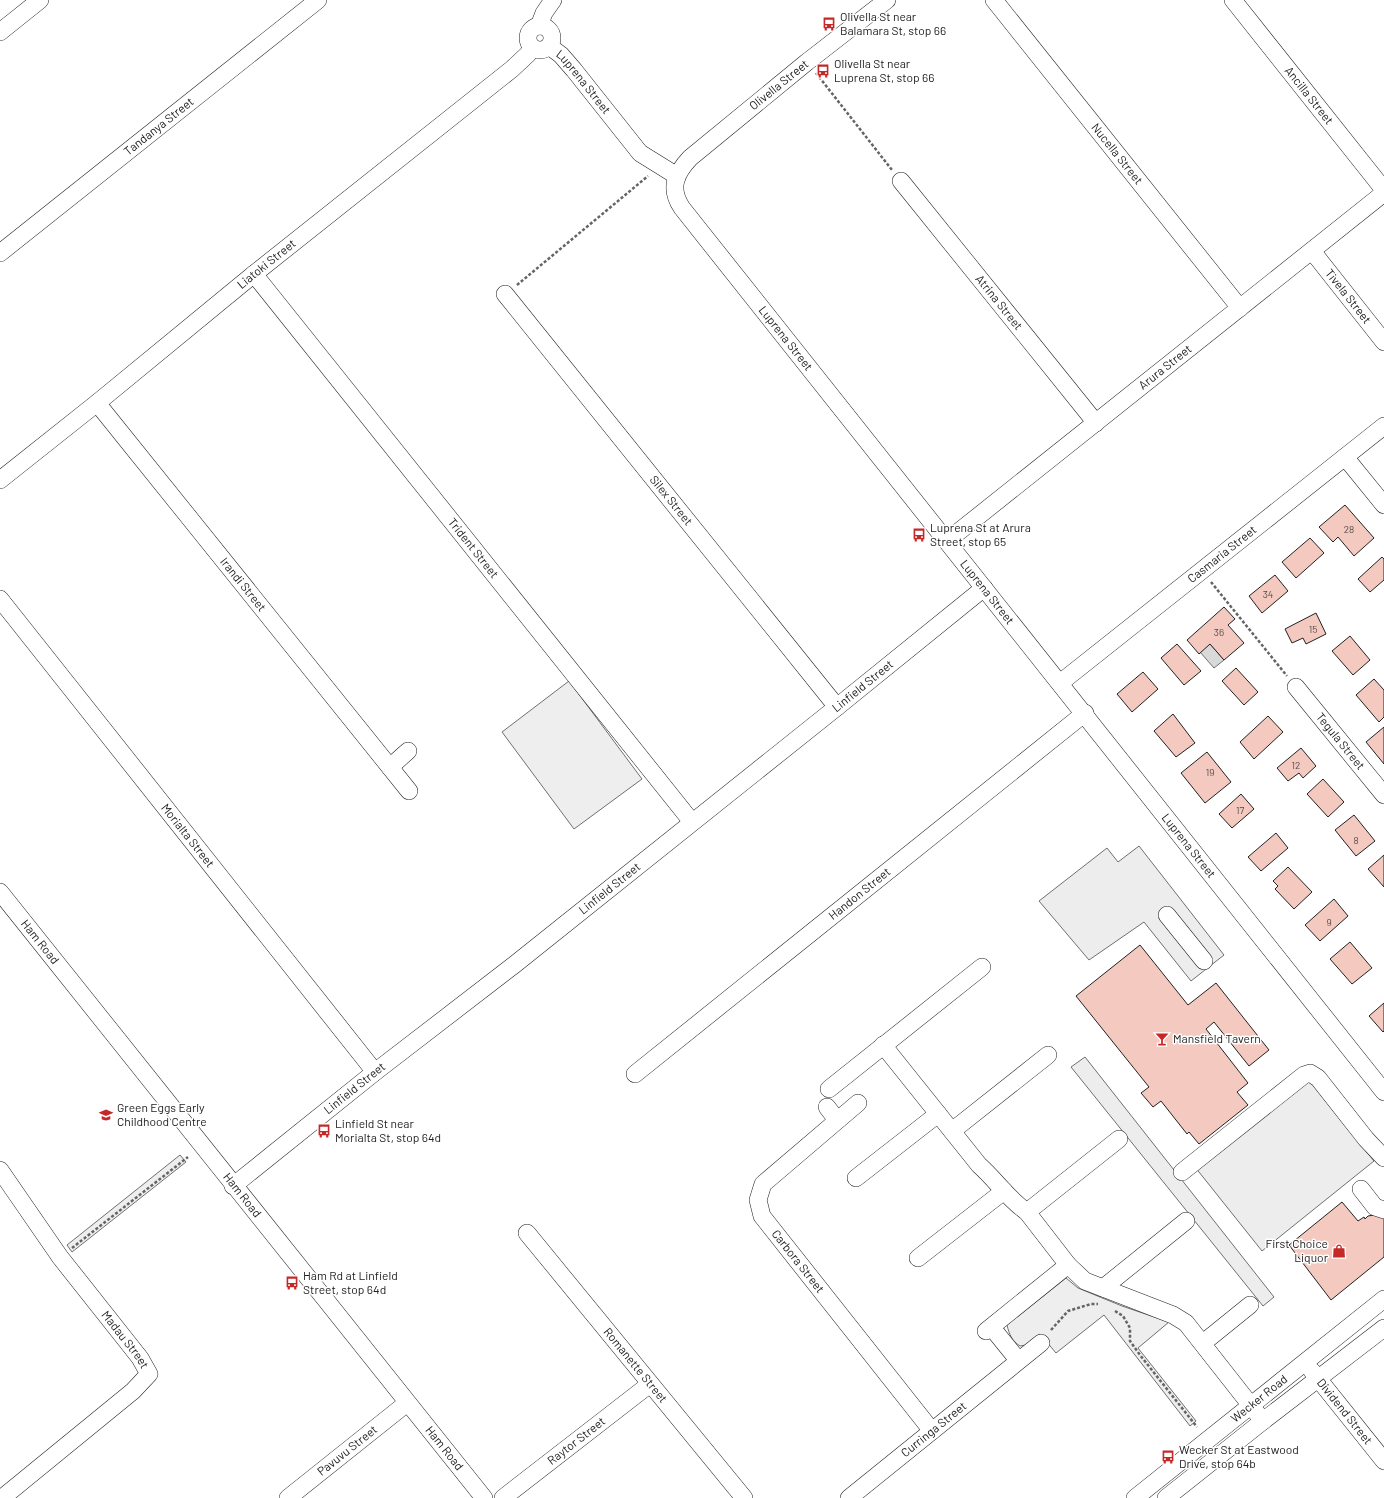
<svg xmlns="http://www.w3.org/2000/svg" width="1384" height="1498" viewBox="0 0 1384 1498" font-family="Barlow,sans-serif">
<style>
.green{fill:#eee;stroke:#6f6f6f}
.parking{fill:#ededed;stroke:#6f6f6f}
.water{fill:#d9d9d9;stroke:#6f6f6f}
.building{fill:#f3c9c0;stroke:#222}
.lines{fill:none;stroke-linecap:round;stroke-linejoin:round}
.minor-casing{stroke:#222;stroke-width:18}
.path{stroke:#646464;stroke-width:2.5;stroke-dasharray:3 2;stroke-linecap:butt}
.minor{stroke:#fff;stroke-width:17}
.labels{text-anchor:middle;stroke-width:3;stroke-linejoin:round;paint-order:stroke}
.number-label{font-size:10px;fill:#564c4a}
.poi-label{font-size:12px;fill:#222;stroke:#fff;text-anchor:start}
.street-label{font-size:12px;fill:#222;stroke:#fff}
</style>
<rect width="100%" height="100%" fill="#fff"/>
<path class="green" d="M569,681L642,779L574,829L502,732Z
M180,1155L186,1162L72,1252L67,1245Z
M1066,1278L1078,1288L1122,1306L1169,1322L1138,1348L1196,1421L1190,1426L1104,1315L1056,1353L1040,1334L1026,1345L1020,1346C1012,1341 1009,1334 1007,1325Z"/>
<path class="parking" d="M1139,846L1224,955L1191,981L1144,922L1089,960L1039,901L1107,848L1118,862Z
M1085,1057L1274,1297L1263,1306L1071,1067Z
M1307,1078L1374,1161L1262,1251L1195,1167Z"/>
<path class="water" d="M1210,644L1224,660L1214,668L1200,652Z"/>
<path class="building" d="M1345,505L1374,538L1354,556L1338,537L1333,542L1319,527Z
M1310,538L1324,553L1296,578L1282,562Z
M1382,557L1384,559V580L1370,592L1358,579Z
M1275,575L1288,591L1262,613L1249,596Z
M1224,607L1235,619L1228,625L1244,643L1224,660L1210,644L1199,654L1187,640Z
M1316,613L1326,634L1306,644L1303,638L1292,643L1285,629Z
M1350,636L1370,660L1353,675L1332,651Z
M1177,644L1201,671L1184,685L1161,658Z
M1236,668L1258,692L1244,705L1222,681Z
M1143,672L1158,689L1132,712L1117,694Z
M1374,679L1384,690V717L1379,722L1356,695Z
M1173,714L1195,743L1176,757L1154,731Z
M1268,716L1283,732L1254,759L1240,742Z
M1384,727V764L1366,742Z
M1301,748L1316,766L1303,778L1299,773L1288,781L1277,768Z
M1207,752L1231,782L1205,803L1181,773Z
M1323,779L1344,802L1328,817L1307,794Z
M1241,794L1254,809L1232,828L1219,814Z
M1354,815L1375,841L1356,856L1335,830Z
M1276,833L1288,848L1261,871L1248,857Z
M1384,855V887L1368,869Z
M1288,867L1312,892L1294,909L1275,889L1278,886L1273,881Z
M1334,899L1348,916L1320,941L1305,925Z
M1350,942L1372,968L1352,984L1330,959Z
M1140,945L1188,1005L1216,983L1269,1050L1249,1066L1214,1022L1206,1029L1248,1083L1237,1092L1248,1105L1199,1144L1189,1132L1187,1134L1161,1101L1153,1107L1141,1093L1149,1087L1076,996Z
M1384,1003V1031L1383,1032L1369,1016Z
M1342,1202L1358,1221L1364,1217L1365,1219L1368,1216L1380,1214L1384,1216V1257L1331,1300L1289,1245Z"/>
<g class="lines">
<g class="minor-casing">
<g id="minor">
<path id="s1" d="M887,0L807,62L690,158C675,174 669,189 682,208L1384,1092"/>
<path id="s2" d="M994,0L1240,308"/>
<path id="s3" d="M1233,0L1384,190"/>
<circle cx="540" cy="38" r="12"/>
<path d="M539,26L544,13L553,0"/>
<path d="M0,32L40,0"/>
<path id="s4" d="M549,46L561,55L574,70L640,153L677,176"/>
<path id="s5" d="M901,181L1096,423"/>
<path id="s6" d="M1312,251L1384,342"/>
<path id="s7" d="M0,253L318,0"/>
<path id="s8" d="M254,274L692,822"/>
<path id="s9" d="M505,294L837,707"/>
<path id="s10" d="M97,403L409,791"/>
<path d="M1345,457L1384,505"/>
<path id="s11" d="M0,480L97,403L254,274L512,69L528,54L532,47"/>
<path id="s12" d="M947,541L1384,193"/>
<path id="s13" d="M0,599L375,1072"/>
<path id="s14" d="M1060,683L1384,426"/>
<path id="s15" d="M1296,687L1384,795"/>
<path d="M390,767L408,751"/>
<path id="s16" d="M0,892L484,1498"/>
<path d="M1167,915L1204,961"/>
<path d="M883,1045L979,1165C996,1180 1009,1200 1027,1212L1068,1265L1085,1281L1173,1315L1186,1323L1263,1421"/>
<path id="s17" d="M635,1074L1085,713"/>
<path d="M829,1089L982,967"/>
<path id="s18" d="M858,1103L763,1184L758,1200L762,1216L932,1431"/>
<path d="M827,1107L837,1120"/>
<path d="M952,1131L1048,1055"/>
<path id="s19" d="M0,1170L60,1257L140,1358L149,1374L133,1391L2,1498"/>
<path d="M1182,1172L1304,1075L1310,1073L1318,1078L1366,1139L1384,1158"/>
<path d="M856,1178L938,1114"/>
<path id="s20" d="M233,1186L375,1072L514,965L837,707L984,588"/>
<path d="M1361,1189L1375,1207L1384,1210"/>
<path d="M1027,1212L1119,1139"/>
<path id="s21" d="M527,1233L744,1498"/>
<path d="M918,1258L1004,1191"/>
<path d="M1103,1288L1186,1221"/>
<path d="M986,1331L1068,1265"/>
<path d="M997,1334L1018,1360"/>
<path d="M1203,1343L1250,1305"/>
<path id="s22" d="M1312,1371L1384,1461"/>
<path id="s23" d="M288,1498L407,1403"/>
<path id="s24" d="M503,1498L650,1384"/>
<path id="s25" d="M849,1498L1041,1343"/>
<path id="s26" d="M1135,1498L1384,1299"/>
<path d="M1166,1498L1263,1421L1384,1328"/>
</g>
</g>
<path class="path" d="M816,73L892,170
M517,285L648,176
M1211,582L1287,676
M72,1248L188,1157
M1115,1311L1123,1316L1130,1328V1341L1140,1355L1197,1427
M1051,1330L1068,1311L1091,1304H1098"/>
<use href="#minor" class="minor"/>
</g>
<defs>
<g id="bus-bare" transform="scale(1.08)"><path d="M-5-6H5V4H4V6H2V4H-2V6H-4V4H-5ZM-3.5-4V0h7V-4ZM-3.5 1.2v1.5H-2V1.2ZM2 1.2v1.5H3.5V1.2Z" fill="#c62828" stroke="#fff" stroke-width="2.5" paint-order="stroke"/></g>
<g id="bar-bare" transform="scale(1.08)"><path d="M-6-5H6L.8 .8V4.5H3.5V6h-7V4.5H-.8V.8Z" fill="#c62828" stroke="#fff" stroke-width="2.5" paint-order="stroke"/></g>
<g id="school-bare" transform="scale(1.08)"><path d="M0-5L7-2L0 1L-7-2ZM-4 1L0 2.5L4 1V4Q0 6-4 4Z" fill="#c62828" stroke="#fff" stroke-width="2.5" paint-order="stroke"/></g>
<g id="shop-bare" transform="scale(1.08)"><path d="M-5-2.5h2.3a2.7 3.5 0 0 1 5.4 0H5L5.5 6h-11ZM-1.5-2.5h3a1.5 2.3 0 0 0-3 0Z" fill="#c62828" stroke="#fff" stroke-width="2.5" paint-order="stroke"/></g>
</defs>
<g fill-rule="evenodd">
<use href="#bus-bare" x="829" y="24"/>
<use href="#bus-bare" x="823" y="71"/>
<use href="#bus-bare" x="919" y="535"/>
<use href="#bar-bare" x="1162" y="1039"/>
<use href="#school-bare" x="106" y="1115"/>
<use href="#bus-bare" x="324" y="1131"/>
<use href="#shop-bare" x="1339" y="1251"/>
<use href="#bus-bare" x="292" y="1283"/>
<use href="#bus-bare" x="1168" y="1457"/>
</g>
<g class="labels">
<g class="number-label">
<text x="1349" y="533">28</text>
<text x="1268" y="598">34</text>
<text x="1313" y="633">15</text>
<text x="1219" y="636">36</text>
<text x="1296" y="769">12</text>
<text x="1210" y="776">19</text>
<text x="1240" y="814">17</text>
<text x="1356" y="844">8</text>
<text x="1329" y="926">9</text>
</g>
<g class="poi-label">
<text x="840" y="21">Olivella St near<tspan x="840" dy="14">Balamara St, stop 66</tspan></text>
<text x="834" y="68">Olivella St near<tspan x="834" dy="14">Luprena St, stop 66</tspan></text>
<text x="930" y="532">Luprena St at Arura<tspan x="930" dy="14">Street, stop 65</tspan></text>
<text x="1173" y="1043">Mansfield Tavern</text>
<text x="117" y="1112">Green Eggs Early<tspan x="117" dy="14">Childhood Centre</tspan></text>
<text x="335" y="1128">Linfield St near<tspan x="335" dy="14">Morialta St, stop 64d</tspan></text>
<text x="1328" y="1248" text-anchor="end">First Choice<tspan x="1328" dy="14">Liquor</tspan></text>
<text x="303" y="1280">Ham Rd at Linfield<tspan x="303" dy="14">Street, stop 64d</tspan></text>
<text x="1179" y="1454">Wecker St at Eastwood<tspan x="1179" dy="14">Drive, stop 64b</tspan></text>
</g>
<g class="street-label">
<text dy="4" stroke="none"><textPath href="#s4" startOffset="50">Luprena Street</textPath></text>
<text transform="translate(779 85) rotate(-39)" y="4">Olivella Street</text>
<text dy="4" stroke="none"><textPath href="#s3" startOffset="122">Ancilla Street</textPath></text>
<text dy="4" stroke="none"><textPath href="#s7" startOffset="203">Tandanya Street</textPath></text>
<text dy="4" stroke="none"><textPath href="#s2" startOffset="197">Nucella Street</textPath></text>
<text dy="4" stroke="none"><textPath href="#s11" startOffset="343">Liatoki Street</textPath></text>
<text dy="4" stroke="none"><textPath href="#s6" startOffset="58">Tivela Street</textPath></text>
<text dy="4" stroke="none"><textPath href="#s5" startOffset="156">Atrina Street</textPath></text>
<text dy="4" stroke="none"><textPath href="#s1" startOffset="475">Luprena Street</textPath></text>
<text dy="4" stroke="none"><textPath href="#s12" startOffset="279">Arura Street</textPath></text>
<text dy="4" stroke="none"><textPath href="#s9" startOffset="265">Silex Street</textPath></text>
<text dy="4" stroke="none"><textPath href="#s8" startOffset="351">Trident Street</textPath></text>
<text dy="4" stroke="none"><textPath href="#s14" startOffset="207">Casmaria Street</textPath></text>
<text dy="4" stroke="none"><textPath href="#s10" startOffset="233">Irandi Street</textPath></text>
<text dy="4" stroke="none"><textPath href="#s1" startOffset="799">Luprena Street</textPath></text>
<text dy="4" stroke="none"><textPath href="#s20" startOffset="804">Linfield Street</textPath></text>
<text dy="4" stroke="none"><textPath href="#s15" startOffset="70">Tegula Street</textPath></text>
<text dy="4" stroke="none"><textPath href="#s13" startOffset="302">Morialta Street</textPath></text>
<text dy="4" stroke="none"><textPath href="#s1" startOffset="1123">Luprena Street</textPath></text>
<text dy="4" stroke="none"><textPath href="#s20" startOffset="480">Linfield Street</textPath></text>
<text dy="4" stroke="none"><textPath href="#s17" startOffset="288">Handon Street</textPath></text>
<text dy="4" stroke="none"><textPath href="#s16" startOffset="64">Ham Road</textPath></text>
<text dy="4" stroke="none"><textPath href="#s20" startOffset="156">Linfield Street</textPath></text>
<text dy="4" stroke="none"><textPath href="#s16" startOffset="388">Ham Road</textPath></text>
<text dy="4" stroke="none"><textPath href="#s18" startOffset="216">Carbora Street</textPath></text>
<text dy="4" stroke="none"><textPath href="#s19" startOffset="211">Madau Street</textPath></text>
<text dy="4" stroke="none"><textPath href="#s21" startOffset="171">Romanette Street</textPath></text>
<text dy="4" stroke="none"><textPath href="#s26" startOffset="159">Wecker Road</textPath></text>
<text dy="4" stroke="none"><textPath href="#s22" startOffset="52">Dividend Street</textPath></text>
<text dy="4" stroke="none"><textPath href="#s25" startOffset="109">Curringa Street</textPath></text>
<text dy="4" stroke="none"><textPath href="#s24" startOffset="93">Raytor Street</textPath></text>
<text dy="4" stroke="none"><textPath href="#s16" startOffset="712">Ham Road</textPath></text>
<text dy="4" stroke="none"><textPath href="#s23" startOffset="76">Pavuvu Street</textPath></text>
</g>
</g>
</svg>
